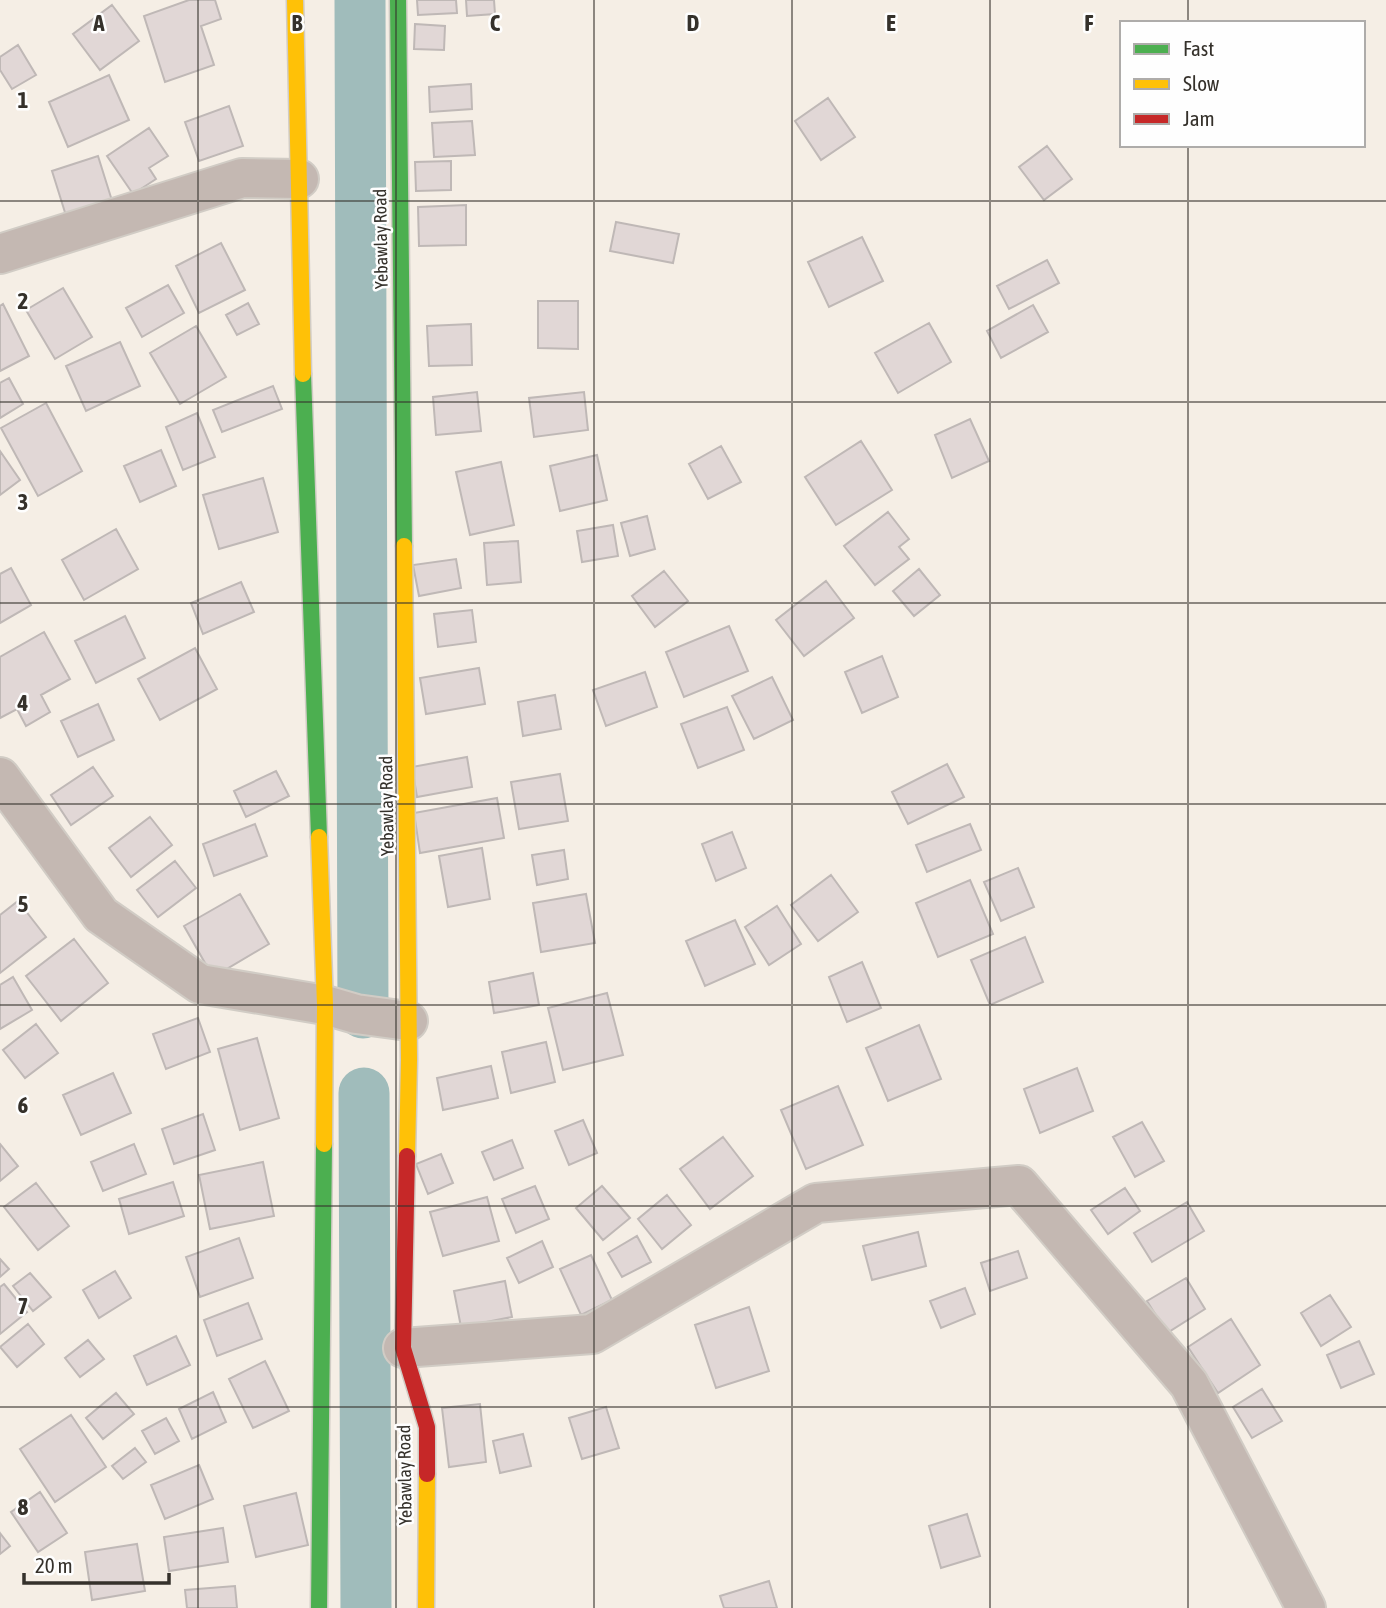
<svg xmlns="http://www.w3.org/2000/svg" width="1386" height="1608" viewBox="0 0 1386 1608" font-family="'Asap Condensed',sans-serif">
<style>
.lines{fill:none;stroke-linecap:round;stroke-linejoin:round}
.canal{stroke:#a0bcbb;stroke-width:51}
.building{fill:#e1d7d6;stroke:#bfb8b6;stroke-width:2}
.street-casing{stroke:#d1ccc5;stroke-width:42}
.fast-casing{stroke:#d1ccc5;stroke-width:19}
.slow-casing{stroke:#d1ccc5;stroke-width:19}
.jam-casing{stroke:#d1ccc5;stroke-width:19}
.street{stroke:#c4b8b2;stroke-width:38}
.fast{stroke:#4caf50;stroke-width:16}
.slow{stroke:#ffc107;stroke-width:16}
.jam{stroke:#c62828;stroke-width:16}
.grid{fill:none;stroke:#35312b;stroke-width:2;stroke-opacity:0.55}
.labels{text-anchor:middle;stroke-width:5;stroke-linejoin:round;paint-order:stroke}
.street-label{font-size:18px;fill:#35312b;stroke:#fefefe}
.grid-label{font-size:23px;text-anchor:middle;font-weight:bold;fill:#35312b;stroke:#fefefe;stroke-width:5;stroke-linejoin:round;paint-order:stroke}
</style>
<rect width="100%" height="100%" fill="#f5eee5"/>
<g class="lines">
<path class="canal" d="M360,0L363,1013
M364,1093L366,1608"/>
</g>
<path class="building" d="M189,0H215L221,19L201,26L214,65L165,82L144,16Z
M417,0H456L457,13L418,15Z
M466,0H494L495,14L467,16Z
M112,5L139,41L100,70L73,34Z
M415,24L445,26L444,50L414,49Z
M18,45L36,75L12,89L0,70V57Z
M109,75L129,120L68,147L49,102Z
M471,84L472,109L430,112L429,87Z
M828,98L855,137L821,160L795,121Z
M229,106L243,146L199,161L185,122Z
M472,121L475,155L434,157L432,123Z
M149,128L168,156L149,168L156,179L133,194L107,156Z
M1047,146L1072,179L1044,200L1019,167Z
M98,156L114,207L68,222L52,171Z
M451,161V190L416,191L415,162Z
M466,205V245L419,246L418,207Z
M616,222L679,234L673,263L610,251Z
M862,237L883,281L829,307L808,262Z
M221,243L245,290L199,313L176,266Z
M1047,260L1059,283L1009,309L997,286Z
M168,285L184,313L142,337L126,308Z
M63,288L92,337L55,359L26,310Z
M538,301H578V349L538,348Z
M248,303L259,324L237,335L226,315Z
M3,304L29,356L0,371V306Z
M1033,305L1048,332L1001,358L987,331Z
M929,323L951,362L898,393L875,353Z
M471,324L472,365L429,366L427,326Z
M196,326L226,377L180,404L150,353Z
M120,342L140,386L86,411L66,366Z
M9,378L23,404L0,418V383Z
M273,386L282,409L222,432L213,410Z
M477,392L481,431L436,435L433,397Z
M584,392L588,430L534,437L529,398Z
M46,403L82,471L38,496L1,428Z
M197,413L215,457L183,470L166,427Z
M970,419L989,461L952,478L935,435Z
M861,441L892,490L836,525L805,477Z
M721,446L741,482L708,499L689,464Z
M161,450L176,486L140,502L124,466Z
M0,451L20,480L0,495Z
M597,455L607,500L560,511L550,466Z
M501,462L514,525L470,535L456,472Z
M263,478L278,532L219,549L203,495Z
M888,512L909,539L899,547L909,559L875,585L844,546Z
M647,516L655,549L630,556L621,523Z
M613,525L618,556L582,562L577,531Z
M116,529L138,569L84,600L62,560Z
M518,541L521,582L487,585L484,543Z
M456,559L461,588L419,596L413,565Z
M11,568L31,605L0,623V574Z
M919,569L940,595L914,616L893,591Z
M664,571L688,601L655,627L632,596Z
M826,581L854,618L804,656L776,620Z
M241,582L254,612L203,634L191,603Z
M472,610L476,642L438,647L434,614Z
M125,616L145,658L96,683L75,641Z
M729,626L748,671L684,697L666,652Z
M44,632L70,679L41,695L50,712L26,726L17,709L0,718V657Z
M195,648L217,689L160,720L138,679Z
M882,656L898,697L862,713L845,672Z
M479,668L485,704L426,714L420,678Z
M645,672L657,707L606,726L593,690Z
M772,677L793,720L754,739L732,696Z
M555,695L561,729L523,736L518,702Z
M98,704L114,740L78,757L61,721Z
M727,707L744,750L698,768L681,724Z
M467,757L472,787L417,797L412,767Z
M947,764L964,797L908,824L892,792Z
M93,767L113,796L71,825L51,795Z
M276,771L289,796L246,817L234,791Z
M560,774L568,821L519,829L511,782Z
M497,798L504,838L420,853L414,813Z
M150,817L172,845L131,877L109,848Z
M255,824L267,856L214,876L203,844Z
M970,824L981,850L927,872L916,845Z
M732,832L746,868L716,881L702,844Z
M482,848L490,899L448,907L439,856Z
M564,850L568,879L537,885L532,855Z
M175,861L196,888L158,917L137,890Z
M1018,868L1034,907L1001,921L984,882Z
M831,875L858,912L818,941L791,905Z
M970,880L993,934L938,957L916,903Z
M240,894L269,944L213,977L184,926Z
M586,894L595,943L541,952L533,903Z
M18,901L46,937L0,973V915Z
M777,906L801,944L769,965L745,927Z
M735,920L755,964L705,986L686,941Z
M1025,937L1043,982L990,1005L971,960Z
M74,939L108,983L61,1021L26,976Z
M862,962L881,1008L847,1022L829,977Z
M533,973L539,1005L494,1013L489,982Z
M13,977L32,1010L0,1029V985Z
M607,993L623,1055L563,1070L548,1008Z
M198,1018L210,1052L166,1069L153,1034Z
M36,1024L58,1053L25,1078L3,1050Z
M919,1025L941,1079L888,1101L866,1048Z
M257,1038L279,1118L240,1130L218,1049Z
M546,1042L555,1082L511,1093L502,1052Z
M491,1066L498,1098L443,1110L437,1078Z
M1077,1068L1093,1111L1040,1133L1024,1089Z
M113,1073L131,1113L81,1135L63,1095Z
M838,1086L863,1145L806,1169L781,1110Z
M203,1114L215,1150L174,1164L162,1129Z
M583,1120L597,1153L569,1165L555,1131Z
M1142,1122L1164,1161L1135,1177L1113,1137Z
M723,1137L753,1176L710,1209L680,1169Z
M512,1140L523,1168L494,1180L482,1152Z
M0,1144L18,1166L0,1181Z
M134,1144L146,1174L103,1191L91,1162Z
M441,1154L453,1183L428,1194L416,1164Z
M263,1162L274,1216L210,1229L199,1175Z
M173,1182L184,1216L129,1234L119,1199Z
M36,1183L69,1226L38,1250L4,1207Z
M535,1186L549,1219L516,1233L502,1199Z
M602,1186L630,1218L603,1240L576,1208Z
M1125,1188L1140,1211L1108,1234L1091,1210Z
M667,1195L691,1225L662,1249L638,1219Z
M487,1197L499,1241L443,1256L430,1212Z
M1187,1202L1204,1231L1152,1262L1134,1233Z
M918,1232L926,1266L872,1280L863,1246Z
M637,1236L651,1262L622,1277L608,1253Z
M239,1238L253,1278L200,1297L186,1257Z
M542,1241L553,1267L519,1283L507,1258Z
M1018,1251L1027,1278L990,1291L981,1263Z
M591,1255L612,1300L581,1315L560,1269Z
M0,1259L9,1269L0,1277Z
M115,1271L131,1298L99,1318L83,1290Z
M30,1273L51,1297L33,1311L13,1286Z
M1186,1278L1205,1309L1167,1333L1147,1301Z
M505,1281L512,1317L461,1327L454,1291Z
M4,1284L27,1312L0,1334V1287Z
M965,1288L975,1314L941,1328L930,1301Z
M1330,1295L1351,1327L1321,1346L1301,1313Z
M248,1303L262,1339L217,1356L204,1320Z
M749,1307L769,1371L716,1388L695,1325Z
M1231,1319L1260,1365L1218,1393L1188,1347Z
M28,1324L44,1344L17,1367L0,1347Z
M176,1336L190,1365L147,1385L134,1356Z
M88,1340L104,1359L80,1377L65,1358Z
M1359,1341L1374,1374L1341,1388L1327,1355Z
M265,1361L289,1411L253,1428L229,1379Z
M1262,1389L1282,1421L1252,1438L1233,1407Z
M213,1392L226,1422L192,1439L179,1409Z
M116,1393L134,1414L103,1439L86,1418Z
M480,1404L486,1462L449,1467L442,1408Z
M606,1407L619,1448L582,1459L569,1418Z
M71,1415L106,1467L55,1502L20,1449Z
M166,1418L179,1441L155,1454L142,1431Z
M523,1434L531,1466L500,1473L493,1441Z
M135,1448L146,1462L123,1479L112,1466Z
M199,1465L213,1499L165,1519L151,1485Z
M40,1492L67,1533L38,1552L11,1512Z
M296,1493L308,1545L256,1557L244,1506Z
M967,1514L980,1556L941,1568L929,1526Z
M223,1528L228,1562L169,1571L164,1537Z
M0,1533L10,1546L0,1554Z
M137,1544L145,1591L92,1600L85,1552Z
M769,1581L777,1608H724L720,1596Z
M235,1586L237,1608H187L185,1590Z"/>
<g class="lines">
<g class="street-casing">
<path id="street" d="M0,254L242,178L299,179
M0,777L101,915L200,984L325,1005L356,1014L408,1021
M403,1348L592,1334L816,1203L1019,1185L1189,1384L1306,1608"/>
</g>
<g class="fast-casing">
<path id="fast" d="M398,0L404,546
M303,374L319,837
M319,1608L324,1144"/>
</g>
<g class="slow-casing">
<path id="slow" d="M295,0L303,374
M404,546L409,1060L407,1156
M319,837L325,1005L324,1144
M426,1608L427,1474"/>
</g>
<g class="jam-casing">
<path id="jam" d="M407,1156L403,1348L427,1427V1474"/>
</g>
<use href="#street" class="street"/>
<use href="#fast" class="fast"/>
<use href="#slow" class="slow"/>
<use href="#jam" class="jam"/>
</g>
<path class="grid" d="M198,0V1608M396,0V1608M594,0V1608M792,0V1608M990,0V1608M1188,0V23M1188,145V1608M0,201H1386M0,402H1386M0,603H1386M0,804H1386M0,1005H1386M0,1206H1386M0,1407H1386"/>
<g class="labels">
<g class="street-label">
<text transform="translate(381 239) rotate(-91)" y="6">Yebawlay Road</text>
<text transform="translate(387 806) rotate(-91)" y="6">Yebawlay Road</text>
<text transform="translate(405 1475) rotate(-91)" y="6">Yebawlay Road</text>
</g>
</g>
<g class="grid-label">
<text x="99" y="31">A</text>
<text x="297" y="31">B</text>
<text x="495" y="31">C</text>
<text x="693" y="31">D</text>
<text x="891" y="31">E</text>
<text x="1089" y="31">F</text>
<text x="23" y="108">1</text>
<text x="23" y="309">2</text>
<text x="23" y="510">3</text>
<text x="23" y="711">4</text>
<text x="23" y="912">5</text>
<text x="23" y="1113">6</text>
<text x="23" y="1314">7</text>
<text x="23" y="1515">8</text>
</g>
<rect x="1120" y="21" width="245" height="126" fill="#fefefe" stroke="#aeacaa" stroke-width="2"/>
<rect x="1134" y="44" width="35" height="10" fill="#4caf50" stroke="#aeacaa" stroke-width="2"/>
<text x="1183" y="56" font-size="21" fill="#35312b">Fast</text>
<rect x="1134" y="79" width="35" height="10" fill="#ffc107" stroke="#aeacaa" stroke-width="2"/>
<text x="1183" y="91" font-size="21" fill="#35312b">Slow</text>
<rect x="1134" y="114" width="35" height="10" fill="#c62828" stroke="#aeacaa" stroke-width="2"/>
<text x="1183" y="126" font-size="21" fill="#35312b">Jam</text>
<path d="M24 1573v10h145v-10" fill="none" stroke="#35312b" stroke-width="3.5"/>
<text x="35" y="1573" font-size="21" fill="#35312b" stroke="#fefefe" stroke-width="5" paint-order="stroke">20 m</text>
</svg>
